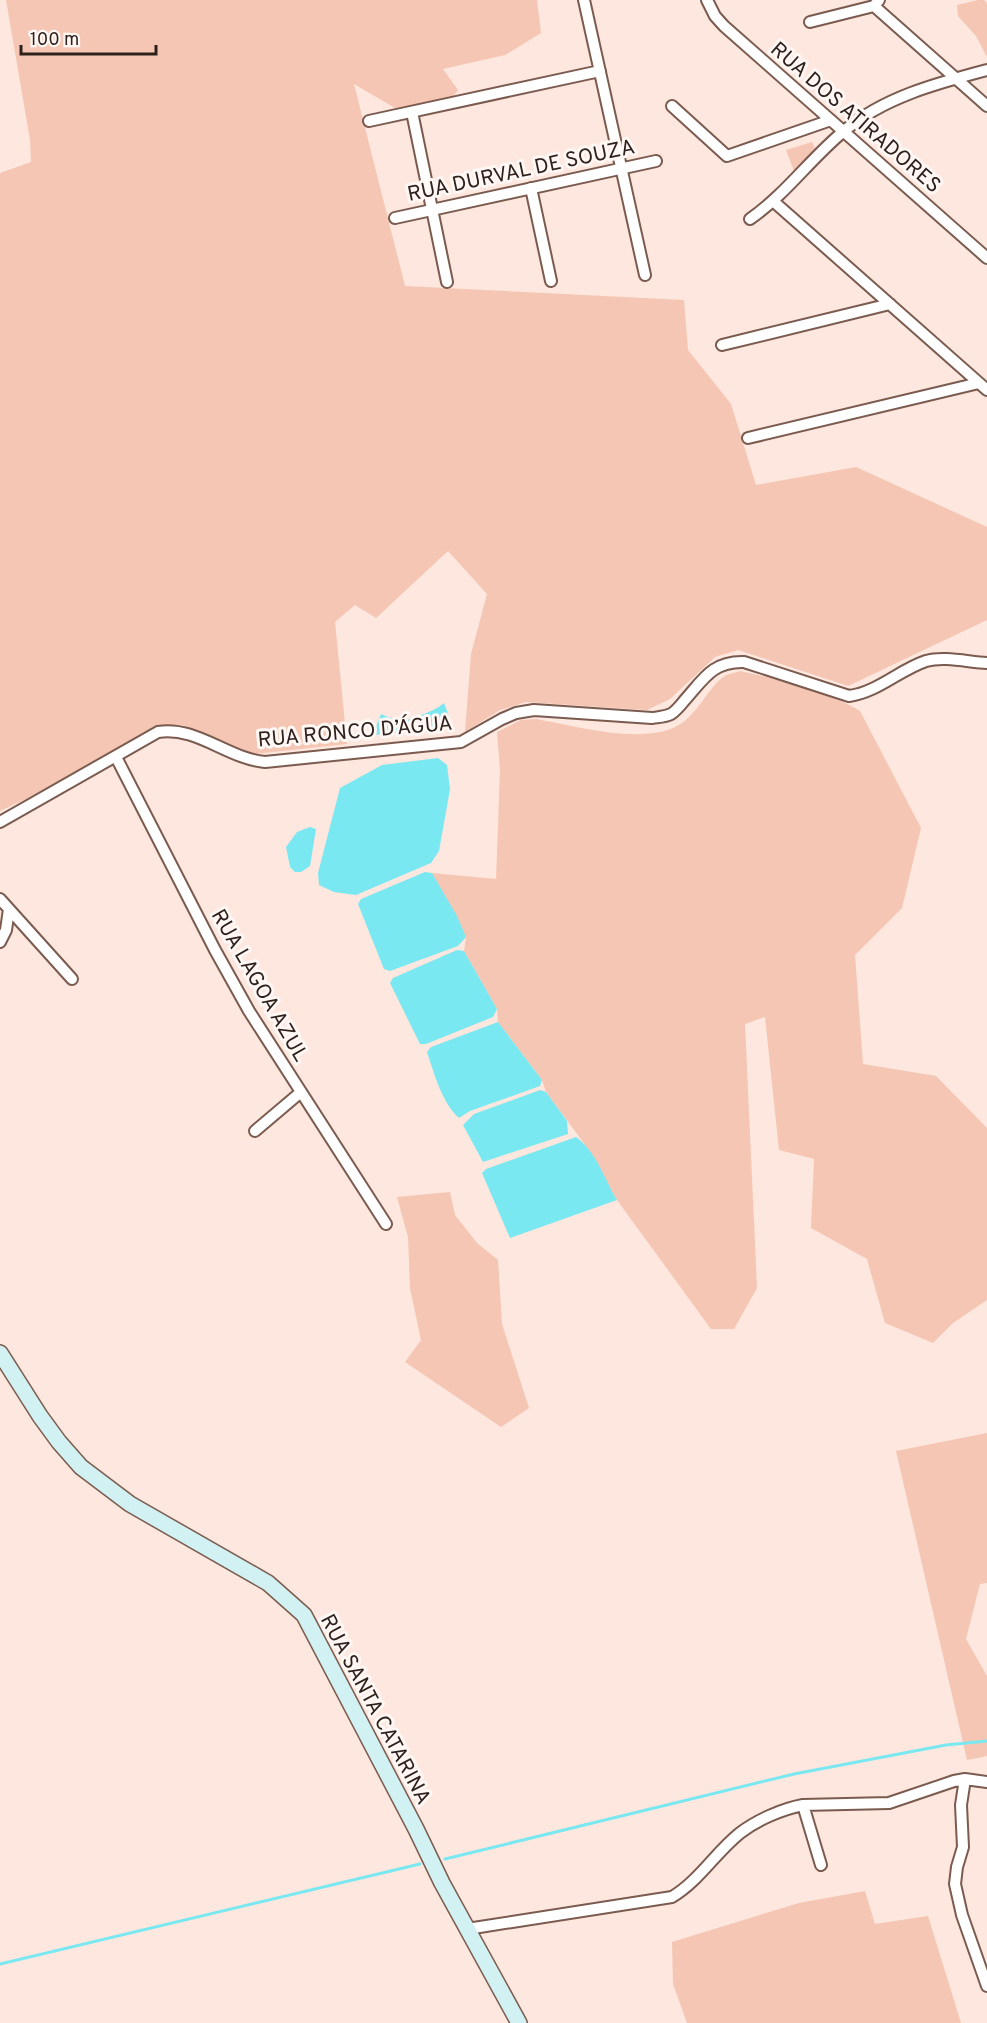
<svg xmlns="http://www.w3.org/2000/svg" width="987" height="2023" viewBox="0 0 987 2023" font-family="Overpass,sans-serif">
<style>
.green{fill:#f5c6b3}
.water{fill:#79e8f1}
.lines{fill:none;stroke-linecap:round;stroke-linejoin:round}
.stream{stroke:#79e8f1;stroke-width:3}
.street-casing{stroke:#7b5b4f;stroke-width:14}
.secondary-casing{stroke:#7b5b4f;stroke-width:18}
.street{stroke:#fff;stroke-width:10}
.secondary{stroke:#d2f1f3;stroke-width:15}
.labels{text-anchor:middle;stroke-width:6;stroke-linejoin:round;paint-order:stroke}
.street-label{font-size:21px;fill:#2e211c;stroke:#fff7f4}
</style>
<rect width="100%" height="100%" fill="#fde7de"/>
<path class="green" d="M6,0H537L541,33L505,55L443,69L458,90L451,100L400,111L354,84L405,286L684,300L688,350L731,404L756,485L856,467L987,527V620L848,686L738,650L715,657L670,699L647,710L526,702L500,710L465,732L471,654L487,594L448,551L376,618L355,605L335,622L347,744L253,754L183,725L155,727L43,791L0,811V173L31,162L30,140Z
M978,0H984L987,3V57L976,36L958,16L957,5Z
M812,142L815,148L794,171L786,150Z
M740,671C773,678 831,693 860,711L921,828L902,908L855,955L863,1064L936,1076L987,1128V1300L953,1323L933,1343L885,1323L867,1259L811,1228L814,1159L779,1150L765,1017L745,1024L757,1288L734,1329H711L617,1200L583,1142L546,1092L542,1080L498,1022L497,1009L464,951L466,937L432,873L496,879L500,770L497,732L521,720L536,719C575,726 648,747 682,723C699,711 708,689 722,678C727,674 734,673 740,671Z
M450,1192L455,1215L477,1243L498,1260L502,1324L529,1408L501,1427L405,1362L421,1340L410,1288L408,1237L397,1197Z
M987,1433V1583L980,1584L966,1639L987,1676V1756L967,1760L896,1451Z
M865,1891L875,1924L928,1916L961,2023H687L673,1984L672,1942L799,1903Z"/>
<path class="water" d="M444,703L450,719L448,728L373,735L381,714L401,723C416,715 431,714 444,703Z
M438,758L447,765L450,789L446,812L439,851L431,863L356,895L334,892L319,885L318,873L340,788L382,765Z
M310,827L316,829L310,866L301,872H295L290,867L286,847L297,832Z
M425,872L432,873L457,916L466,937L458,946L390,971L384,969L358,904L361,899Z
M457,950L464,951L497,1009L493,1017L426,1044H420L390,983L393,978Z
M498,1022L542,1080L540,1086L470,1111L459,1118C442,1103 434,1073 427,1052L431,1047Z
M540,1090L546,1092L567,1121L568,1134L483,1162L463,1125L474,1114Z
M576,1137C596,1151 605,1180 617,1200L510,1238L482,1173L486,1169Z"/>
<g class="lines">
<path class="stream" d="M445,1859L794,1774L946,1745L987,1741
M0,1964L420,1864"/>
<g class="street-casing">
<path id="street" d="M584,0L645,275
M707,0L715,16L724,26L987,258
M874,6L987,106
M810,22L874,6L879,0
M672,106L727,156L831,120
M412,112L447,282
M369,121L600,71
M531,188L551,281
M773,201L987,390
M395,218L656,161
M750,219C786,194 811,158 844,131C884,97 938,83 987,70
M722,345L890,304
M748,438L979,383
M116,757L215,950L249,1011L386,1224
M0,822L158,732C197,726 226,758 265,762L461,742L502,719L516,713L534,710L652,718C658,717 665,717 671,714C676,711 680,706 684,701C703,680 712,661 744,662L849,696C878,692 899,670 926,661C944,656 968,662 987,663
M0,899L9,909L6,930L0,942
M9,909L72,979
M255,1131L301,1092
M965,1779L961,1805L963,1847L957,1867L955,1884L962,1915L987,1986
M803,1805L821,1865
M467,1929L672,1897C699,1881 715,1853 740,1833C757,1820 782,1809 803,1805L889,1803L954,1781L965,1779L987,1782"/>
</g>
<g class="secondary-casing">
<path id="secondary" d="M0,1353L40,1416L59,1442L81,1467L130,1504L268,1583L304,1615L416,1829L442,1883L519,2023"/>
</g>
<use href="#street" class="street"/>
<use href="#secondary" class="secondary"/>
</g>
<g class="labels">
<g class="street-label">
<text transform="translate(856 117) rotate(41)" y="7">RUA DOS ATIRADORES</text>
<text transform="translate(521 170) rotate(-12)" y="7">RUA DURVAL DE SOUZA</text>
<text transform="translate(355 731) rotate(-5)" y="7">RUA RONCO D’ÁGUA</text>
<text transform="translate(260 985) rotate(60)" y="7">RUA LAGOA AZUL</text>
<text transform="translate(376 1709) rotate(62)" y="7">RUA SANTA CATARINA</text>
</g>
</g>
<path d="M21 45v9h135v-9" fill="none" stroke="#2e211c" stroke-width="3"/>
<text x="30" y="45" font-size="18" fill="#2e211c" stroke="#fff7f4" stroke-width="4.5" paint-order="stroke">100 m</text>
</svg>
